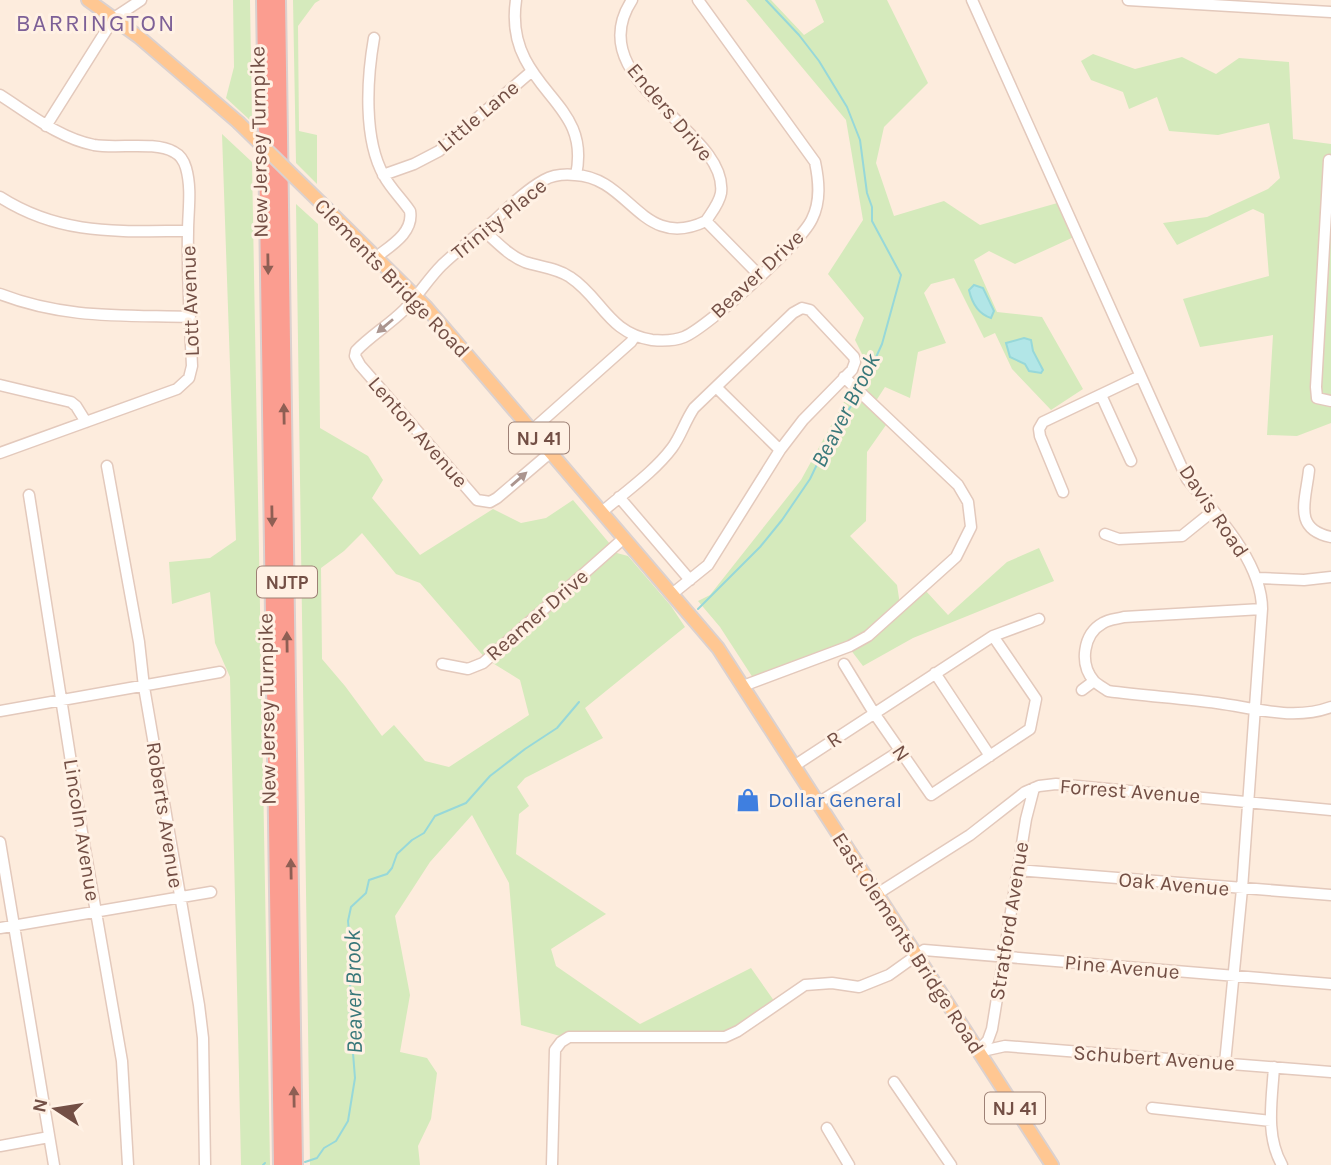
<svg xmlns="http://www.w3.org/2000/svg" width="1331" height="1165" viewBox="0 0 1331 1165" font-family="Karla,sans-serif">
<style>
.green{fill:#d5eabc;fill-rule:evenodd}
.water{fill:#b2e6e7;stroke:#97d8d9;stroke-width:2}
.lines{fill:none;stroke-linecap:round;stroke-linejoin:round}
.stream{stroke:#97d8d9;stroke-width:2}
.minor-casing{stroke:#e3c9bc;stroke-width:13}
.major-casing{stroke:#dbd1cf;stroke-width:16}
.highway-casing{stroke:#dbd1cf;stroke-width:18}
.minor{stroke:#fff;stroke-width:10}
.major{stroke:#ffc792;stroke-width:12}
.highway{stroke:#fb9d90;stroke-width:14}
.major-bridge-casing{stroke:#dbd1cf;stroke-width:16;stroke-linecap:butt}
.major-bridge{stroke:#ffc792;stroke-width:12}
.oneway{fill:#8e5f54}
.oneway2{fill:#ab958f}
.labels{text-anchor:middle;stroke-width:6;stroke-linejoin:round;paint-order:stroke}
.shield{fill:#fff1e4;stroke:#9d8075;stroke-width:2}
.shield-label{font-size:19px;font-weight:bold;fill:#734f45}
.street-label{font-size:21px;fill:#734f45;stroke:#fff1e4}
.shop-label{font-size:21px;fill:#366cbe;stroke:#fff1e4;text-anchor:start}
.water-label{font-size:23px;font-style:italic;fill:#39787a;stroke:#fff1e4}
.quarter-label{font-size:24px;letter-spacing:2px;fill:#7d6097;stroke:#fff1e4}
</style>
<rect width="100%" height="100%" fill="#fdecdd"/>
<path class="green" d="M233,0H250L252,122L226,98L234,67Z
M293,0H320L315,3L298,26L299,131L317,135V184L296,163Z
M746,0H771L804,35L824,22L815,0H887L928,83L884,127L876,163L894,216L944,201L980,225L1061,202L1076,236L1015,264L989,251L974,260L997,312L1042,317L1083,389L1051,410L1012,369L995,333L984,338L954,278L931,284L924,293L946,343L918,352L910,398L885,387L872,407L886,425L867,452L866,521L850,536L897,585L901,611L925,590L948,615L1007,562L1039,548L1054,581L913,638L863,666L847,645L755,681L720,627L698,601L710,595L801,480L866,362L855,340L864,318L828,274L863,220L846,120Z
M1093,54L1135,69L1182,57L1216,74L1239,58L1289,62L1293,139L1331,144V423L1297,436L1267,435L1273,335L1200,347L1183,299L1269,276L1264,214L1253,209L1177,245L1163,223L1207,217L1268,189L1280,178L1269,123L1218,135L1169,131L1157,97L1129,109L1123,92L1091,80L1081,61Z
M222,134L252,162L270,1165H241L230,677L215,643L210,592L172,604L169,562L210,558L236,540Z
M296,204L318,224L320,428L368,456L383,480L372,498L420,555L493,509L521,523L546,518L573,500L610,544L509,632L514,638L613,552L628,556L671,606L685,627L585,708L603,738L525,778L517,787L529,806L519,814L516,854L606,914L551,949L556,966L640,1024L751,968L777,1005L714,1040L560,1036L521,1025L509,883L472,815L430,862L395,916L410,995L400,1052L427,1058L437,1073L431,1119L418,1146L420,1165H310ZM362,533L396,574L420,583L486,659L520,680L529,715L449,767L425,761L394,725L382,736L345,686L322,659L321,568L344,551Z"/>
<path class="water" d="M974,285L983,288L994,311L991,318C978,314 972,303 969,290Z
M1024,338L1031,340L1033,351L1043,370L1041,373L1029,371L1025,364L1010,357L1006,343Z"/>
<g class="lines">
<path class="stream" d="M766,0L799,35L819,61L847,107L860,140L867,193L872,207V221L901,275L882,344L862,388
M698,609L760,547L782,520L810,479L822,454L857,396
M305,1162L317,1158L324,1148L336,1141L348,1121L355,1078L349,1003L352,961L348,921L351,907L366,893L369,880L387,874L392,868L397,854L412,840L424,833L435,816L466,803L490,776L525,749L557,728L579,702
M263,1165L265,1163"/>
<g class="minor-casing">
<path id="minor" d="M516,0C513,21 515,40 525,59C547,102 588,118 576,175
M632,0C578,82 729,130 721,193C719,204 711,213 706,221
M972,0L1187,479C1216,514 1262,562 1262,609L1242,889L1225,1063
M1128,0L1331,12
M374,38C367,78 363,139 384,176C391,189 402,199 410,211C414,233 390,246 375,258
M0,95C30,114 59,138 94,145C117,149 155,141 174,152C180,155 184,161 186,168C192,189 188,211 188,232C187,277 190,322 192,366L189,378L177,389L0,453
M46,126L114,18L141,0
M1329,160L1316,387L1317,398L1331,401
M383,175L414,164L439,151L532,71
M0,197C61,236 119,231 188,231
M706,221L760,276
M483,230C496,241 509,256 525,262C540,267 557,268 570,277C602,298 608,333 652,340C663,341 674,341 684,337C708,327 801,243 812,219C821,201 819,181 815,162L698,0
M0,294C65,319 122,315 190,317
M0,385L71,402L76,406L86,422
M1101,395L1131,461
M532,430L631,342L635,336
M551,452L497,498L490,502L477,500L360,365L355,356L356,351C370,336 389,325 404,310C418,296 428,279 442,265C459,249 477,235 495,220C510,206 526,190 544,180C553,175 565,174 575,175C630,177 642,252 706,221
M107,466L139,642L144,687L199,1005L203,1038L205,1165
M1309,470C1306,500 1292,529 1331,537
M1063,492L1040,436L1039,429L1043,422L1140,376
M29,495L82,832L122,1061L128,1165
M619,497L690,580
M602,512C625,492 654,472 672,448C681,436 685,421 694,408L793,313L802,308L810,310L854,357L855,362L852,370L803,420L780,450
M1105,534L1119,539L1182,536L1213,511
M1258,578L1304,580L1331,577
M672,594L708,565L780,450L717,388
M1262,609L1124,617C1117,619 1109,619 1103,623C1083,634 1079,664 1094,681C1098,685 1104,688 1108,691C1144,696 1181,698 1217,703C1255,708 1293,721 1331,707
M442,664L468,669L483,663L624,538
M844,664L874,713L931,795L1030,729L1036,699L993,636
M935,673L990,756
M743,686L850,646L868,636L956,557L971,527L968,502L958,485L844,377
M1082,690L1094,681
M0,711L220,672
M794,766L993,636L1039,619
M818,803L900,751
M0,842L54,1165
M1017,870L1331,895
M877,894L970,835L1025,792L1039,786L1056,784L1331,810
M0,928L211,892
M978,1051L988,1040L992,1029L1026,819L1034,788
M978,1052L1005,1046L1331,1072
M1274,1067C1272,1100 1265,1135 1282,1165
M894,1082L951,1165
M1152,1108L1271,1121
M827,1128L849,1165
M0,1146L49,1137
M552,1165L555,1050L561,1042L569,1037H725L738,1031L805,985L832,983L859,987L889,975L924,950L1331,984"/>
</g>
<g class="major-casing">
<path id="major" d="M88,0L139,37L238,122
M321,203L426,307L718,648L1052,1165"/>
</g>
<g class="highway-casing">
<path id="highway" d="M264,0L281,1165
M278,0L295,1165"/>
</g>
<use href="#minor" class="minor"/>
<use href="#major" class="major"/>
<use href="#highway" class="highway"/>
<g class="major-bridge-casing">
<path id="major-bridge" d="M238,122L321,203"/>
</g>
<use href="#major-bridge" class="major-bridge"/>
</g>
<defs><path id="oneway-solid" d="M-6-.8H1V-3.2L6.5 0L1 3.2V.8H-6Z" transform="scale(1.75)"/></defs>
<g class="oneway">
<use href="#oneway-solid" transform="translate(268 264) rotate(89)"/>
<use href="#oneway-solid" transform="translate(284 414) rotate(-91)"/>
<use href="#oneway-solid" transform="translate(272 516) rotate(89)"/>
<use href="#oneway-solid" transform="translate(287 642) rotate(-91)"/>
<use href="#oneway-solid" transform="translate(291 869) rotate(-91)"/>
<use href="#oneway-solid" transform="translate(294 1097) rotate(-91)"/>
</g>
<g class="oneway2">
<use href="#oneway-solid" transform="translate(385 326) rotate(140)"/>
<use href="#oneway-solid" transform="translate(519 479) rotate(-41)"/>
</g>
<defs>
<g id="shop-bare" transform="scale(1.89)"><path d="M-5-2.5h2.3a2.7 3.5 0 0 1 5.4 0H5L5.5 6h-11ZM-1.5-2.5h3a1.5 2.3 0 0 0-3 0Z" fill="#3f7fe0" stroke="#fff1e4" stroke-width="2.5" paint-order="stroke"/></g>
</defs>
<g fill-rule="evenodd">
<use href="#shop-bare" x="748" y="800"/>
</g>
<g class="labels">
<g class="shield">
<rect x="509" y="422.5" width="60" height="31" rx="5"/>
<rect x="257" y="566.5" width="60" height="31" rx="5"/>
<rect x="985" y="1092.5" width="60" height="31" rx="5"/>
</g>
<g class="shield-label">
<text x="539" y="445">NJ 41</text>
<text x="287" y="589">NJTP</text>
<text x="1015" y="1115">NJ 41</text>
</g>
<g class="street-label">
<text transform="translate(670 112) rotate(50)" y="7">Enders Drive</text>
<text transform="translate(478 116) rotate(-40)" y="7">Little Lane</text>
<text transform="translate(259 142) rotate(-91)" y="7">New Jersey Turnpike</text>
<text transform="translate(499 219) rotate(-39)" y="7">Trinity Place</text>
<text transform="translate(757 274) rotate(-43)" y="7">Beaver Drive</text>
<text transform="translate(392 278) rotate(46)" y="7">Clements Bridge Road</text>
<text transform="translate(190 301) rotate(-92)" y="7">Lott Avenue</text>
<text transform="translate(418 432) rotate(49)" y="7">Lenton Avenue</text>
<text transform="translate(1214 511) rotate(56)" y="7">Davis Road</text>
<text transform="translate(537 615) rotate(-41)" y="7">Reamer Drive</text>
<text transform="translate(267 709) rotate(-91)" y="7">New Jersey Turnpike</text>
<text transform="translate(834 739) rotate(-34)" y="7">R</text>
<text transform="translate(901 753) rotate(56)" y="7">N</text>
<text transform="translate(1130 791) rotate(4)" y="7">Forrest Avenue</text>
<text transform="translate(165 815) rotate(81)" y="7">Roberts Avenue</text>
<text transform="translate(82 830) rotate(81)" y="7">Lincoln Avenue</text>
<text transform="translate(1174 884) rotate(5)" y="7">Oak Avenue</text>
<text transform="translate(1009 921) rotate(-81)" y="7">Stratford Avenue</text>
<text transform="translate(908 943) rotate(57)" y="7">East Clements Bridge Road</text>
<text transform="translate(1122 967) rotate(5)" y="7">Pine Avenue</text>
<text transform="translate(1154 1058) rotate(4)" y="7">Schubert Avenue</text>
</g>
<g class="shop-label">
<text x="768" y="807">Dollar General</text>
</g>
<g class="water-label">
<text transform="translate(845 410) rotate(-63)" y="8">Beaver Brook</text>
<text transform="translate(353 992) rotate(-91)" y="8">Beaver Brook</text>
</g>
<g class="quarter-label">
<text x="96" y="31">BARRINGTON</text>
</g>
</g>
<g transform="translate(56 1109) rotate(282)" stroke="#fff1e4" stroke-width="5" paint-order="stroke">
<path d="M0-5L12 26L0 18L-12 26Z" fill="#734f45"/>
<text y="-10" font-size="19" font-weight="bold" text-anchor="middle" fill="#734f45">N</text>
</g>
</svg>
